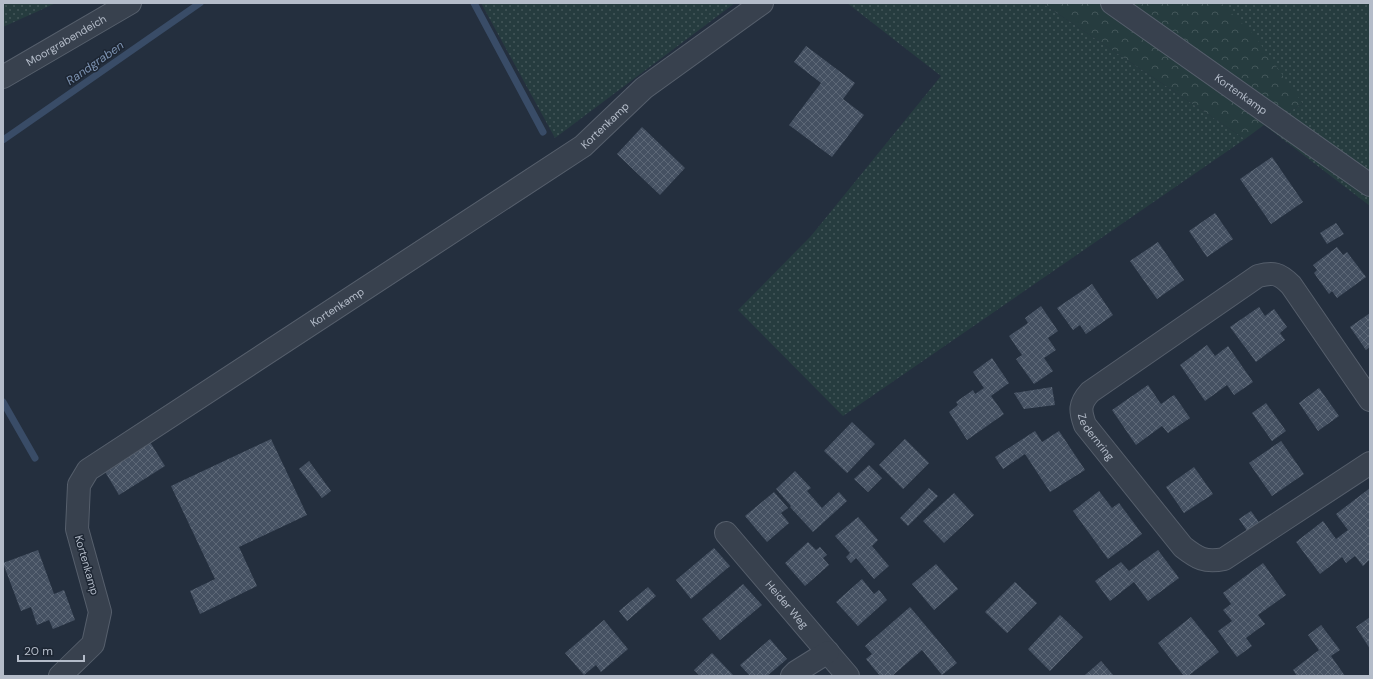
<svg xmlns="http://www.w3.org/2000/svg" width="1373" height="679" viewBox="0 0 1373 679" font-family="'DM Sans',sans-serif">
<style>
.grass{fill:url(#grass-dots)}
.forest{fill:url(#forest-crowns)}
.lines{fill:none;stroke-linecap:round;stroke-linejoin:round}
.stream{stroke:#394c67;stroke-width:7}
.building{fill:url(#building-cross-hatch)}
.minor-casing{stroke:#565f6c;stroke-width:24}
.minor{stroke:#38414e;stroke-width:22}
.labels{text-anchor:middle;stroke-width:3;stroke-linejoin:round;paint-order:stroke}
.street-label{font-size:11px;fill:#b4bcc9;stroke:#1d2633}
.water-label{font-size:12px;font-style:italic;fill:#7c92b1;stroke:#1d2633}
</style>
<defs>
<pattern id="grass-dots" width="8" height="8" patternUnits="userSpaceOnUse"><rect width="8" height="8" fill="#263c3f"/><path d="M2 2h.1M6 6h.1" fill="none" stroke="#435659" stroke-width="1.8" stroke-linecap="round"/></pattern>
<pattern id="forest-crowns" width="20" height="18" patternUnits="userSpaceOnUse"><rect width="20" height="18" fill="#263c3f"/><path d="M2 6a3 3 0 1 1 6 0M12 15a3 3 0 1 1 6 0" fill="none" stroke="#435659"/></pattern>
<pattern id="building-cross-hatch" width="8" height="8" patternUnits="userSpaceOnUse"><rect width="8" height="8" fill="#455162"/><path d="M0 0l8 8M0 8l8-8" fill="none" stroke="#5d6877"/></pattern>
</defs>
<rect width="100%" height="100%" fill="#242f3e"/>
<path class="grass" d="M3,3H56L3,27Z
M481,3H735L555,138Z
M847,3H1042L1245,139L843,416L738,310L811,236L941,76Z
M1221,3H1370V206L1264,125L1303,104Z"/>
<path class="forest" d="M1042,3H1221L1254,35L1303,104L1264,125L1245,139Z"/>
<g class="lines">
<path class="stream" d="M474,3L543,132
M3,140L200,3
M3,402L35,458"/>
</g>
<path class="building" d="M806,46L855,83L843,99L864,115L832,157L789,125L821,83L794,62Z
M642,127L685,168L660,195L617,154Z
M1272,157L1303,202L1271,224L1240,179Z
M1215,213L1233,239L1207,257L1189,231Z
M1336,223L1344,234L1327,244L1320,233Z
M1158,242L1184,280L1157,299L1130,261Z
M1337,247L1343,255L1347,252L1366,277L1337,298L1332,291L1329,294L1314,273L1317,270L1313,265Z
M1092,284L1113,315L1086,334L1080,325L1073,330L1057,308Z
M1041,306L1058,331L1048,338L1056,350L1044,358L1053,371L1034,384L1016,359L1022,355L1009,336L1028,323L1025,318Z
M1259,307L1265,316L1274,309L1287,327L1280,333L1285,340L1256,362L1230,327Z
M1370,313V347L1366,350L1350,327Z
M1207,345L1215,356L1228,346L1253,382L1234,395L1227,385L1205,401L1180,365Z
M992,358L1009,383L991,396L1004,414L967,440L949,412L958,405L956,402L973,390L975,394L984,388L973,372Z
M1148,385L1161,404L1174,395L1190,418L1168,433L1162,426L1136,445L1112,410Z
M1052,387L1055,405L1024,409L1014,393Z
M1319,388L1339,416L1318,431L1299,403Z
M1266,403L1286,431L1272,441L1252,413Z
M852,422L875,444L847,473L824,451Z
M1035,431L1042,442L1059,431L1085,470L1050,492L1025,454L1003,469L995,457Z
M271,439L307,515L239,547L257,586L200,614L190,591L215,579L171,486Z
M905,439L929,463L903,489L879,465Z
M1281,441L1304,474L1272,496L1249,463Z
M150,442L165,466L119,495L104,470Z
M309,461L331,491L322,498L299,469Z
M869,465L882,478L868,492L854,479Z
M1194,467L1213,494L1184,513L1166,487Z
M795,471L811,488L807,491L822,508L839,492L847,501L813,532L790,507L791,506L776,489Z
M929,488L938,496L908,526L900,518Z
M1370,488V559L1363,566L1355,556L1346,563L1342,557L1320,574L1296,542L1323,521L1336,539L1348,530L1336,514Z
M1099,491L1112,508L1119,503L1142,534L1108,559L1073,511Z
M774,492L788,508L781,513L789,523L767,542L745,516Z
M954,493L974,515L944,543L923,521Z
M1251,511L1260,524L1248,532L1239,519Z
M858,517L878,540L872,546L889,566L874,579L856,558L851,563L846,557L850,553L835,536Z
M808,542L816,550L820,547L827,555L823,558L829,565L805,586L785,563Z
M714,548L730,566L691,599L676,580Z
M38,550L54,594L64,590L75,620L53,629L49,620L37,625L31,607L21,611L3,563Z
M1158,550L1179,578L1148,601L1134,582L1110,601L1095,581L1121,562L1129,571Z
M1263,563L1286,595L1258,615L1265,624L1246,638L1252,646L1237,657L1218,631L1232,621L1223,610L1231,604L1223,593Z
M936,564L958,589L934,610L912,584Z
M862,579L874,594L879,590L887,600L858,626L836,602Z
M1015,582L1037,603L1007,633L985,612Z
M743,584L762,605L720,640L702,619Z
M648,587L656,596L627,621L619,611Z
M910,607L957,663L942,675L922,650L892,676H880L866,659L872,654L865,646Z
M1060,615L1083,637L1050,671L1028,649Z
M1191,617L1219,652L1188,676H1184L1158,643Z
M1370,617V649L1356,627Z
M604,620L628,649L601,672L596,665L584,675L565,653Z
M1321,625L1340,650L1331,656L1345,676H1297L1293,670L1319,650L1308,635Z
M770,639L787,659L767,676H750L740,665Z
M712,653L734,676H700L694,670Z
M1101,661L1114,676H1084Z"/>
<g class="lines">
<g class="minor-casing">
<g id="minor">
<path id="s1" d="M1112,3L1370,185"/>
<path id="s2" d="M3,77L130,3"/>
<path id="s3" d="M1370,400L1291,285C1279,273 1273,272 1258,276L1090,392C1079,404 1080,411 1085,425L1183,547C1197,558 1205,563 1224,559L1370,463"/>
<path id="s4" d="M726,533L848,676"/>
<path id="s5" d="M60,676L93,644L100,612L77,529L79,485L88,470L583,146L644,88L762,3"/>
<path d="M792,676L796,672L828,652"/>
</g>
</g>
<use href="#minor" class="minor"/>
</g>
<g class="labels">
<g class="street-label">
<text dy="4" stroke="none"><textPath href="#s2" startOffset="73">Moorgrabendeich</textPath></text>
<text dy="4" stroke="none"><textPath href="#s1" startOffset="158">Kortenkamp</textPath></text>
<text dy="4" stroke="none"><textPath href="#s5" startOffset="848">Kortenkamp</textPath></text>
<text dy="4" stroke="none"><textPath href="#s5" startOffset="524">Kortenkamp</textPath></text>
<text dy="4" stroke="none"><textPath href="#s3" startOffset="432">Zedernring</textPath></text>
<text transform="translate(87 565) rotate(74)" y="4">Kortenkamp</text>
<text dy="4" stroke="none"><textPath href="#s4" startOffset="94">Heider Weg</textPath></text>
</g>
<g class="water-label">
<text transform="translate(95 63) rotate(-35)" y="4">Randgraben</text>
</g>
</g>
<rect width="1373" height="679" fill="none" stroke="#b4bcc9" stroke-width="8"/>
<path d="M18 655v6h66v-6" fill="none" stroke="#b4bcc9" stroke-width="2"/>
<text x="24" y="655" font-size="12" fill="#b4bcc9" stroke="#1d2633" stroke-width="3" paint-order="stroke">20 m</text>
</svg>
